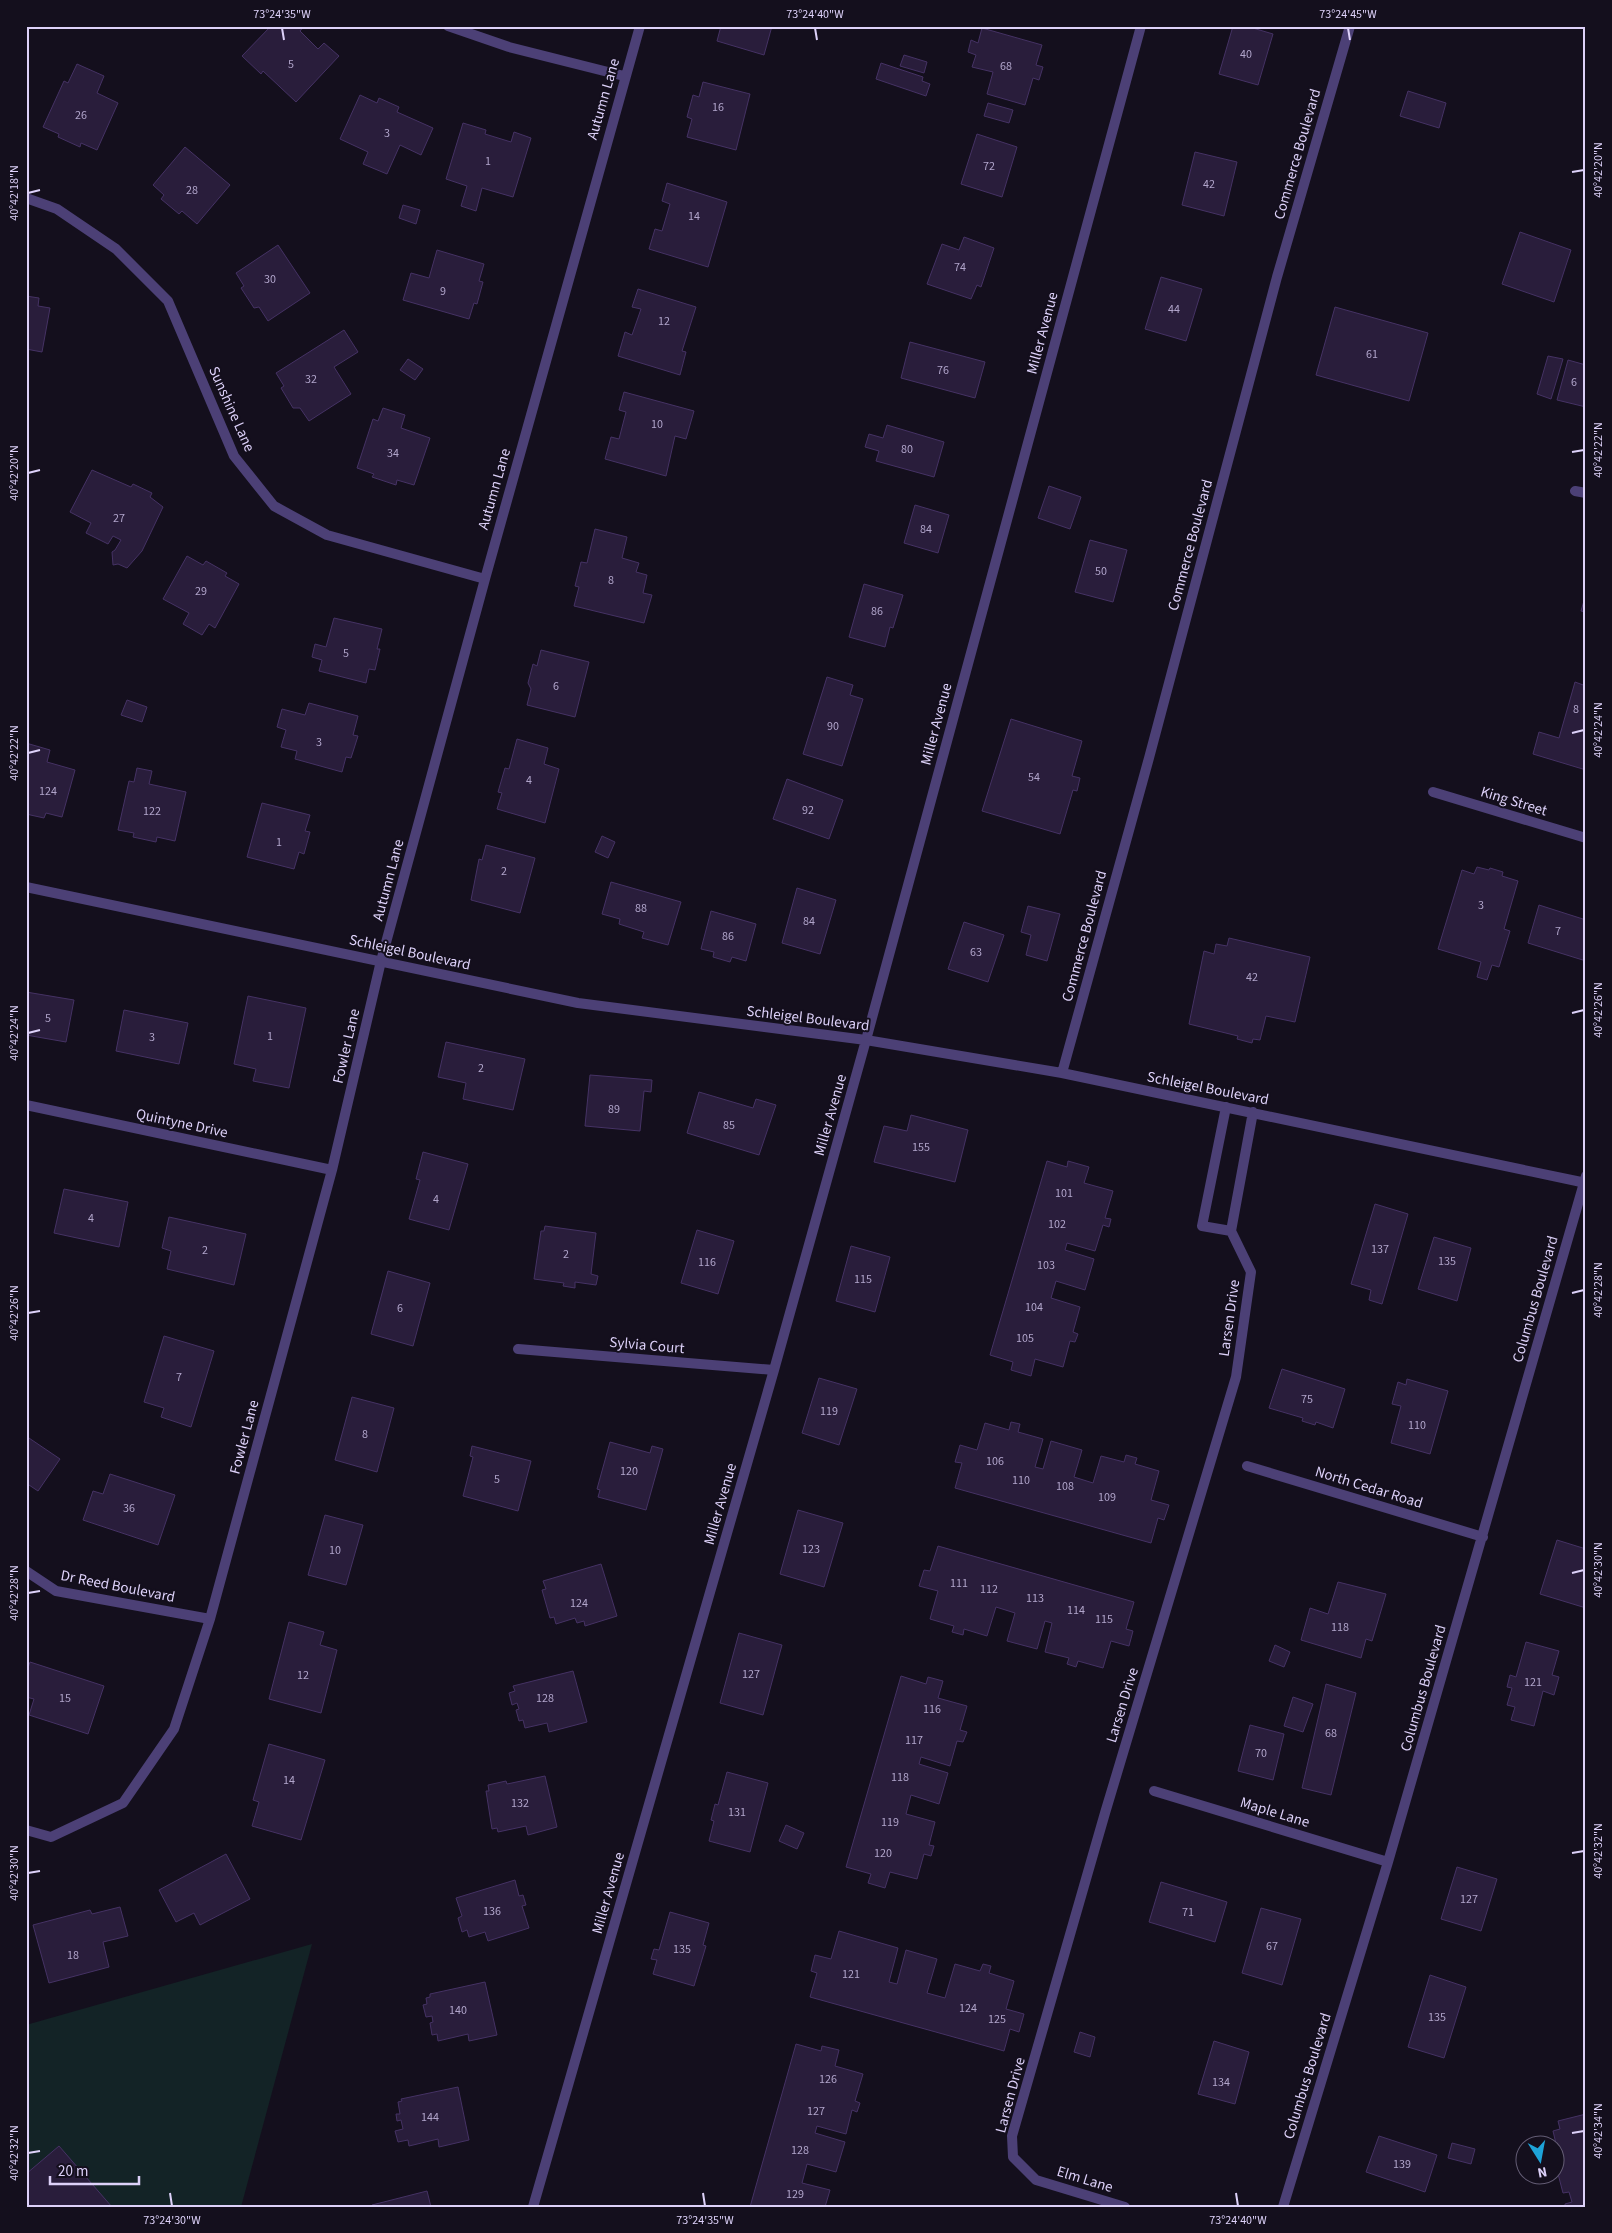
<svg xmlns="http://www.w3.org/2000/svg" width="1612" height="2233" viewBox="0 0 1612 2233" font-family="'Source Sans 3',sans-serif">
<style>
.green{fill:#132326}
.building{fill:#291d3b;stroke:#453264}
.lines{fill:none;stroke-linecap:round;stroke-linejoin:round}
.street{stroke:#4c4076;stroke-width:10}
.ticks{fill:none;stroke:#ddd1f9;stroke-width:2}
.labels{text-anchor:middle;stroke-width:4;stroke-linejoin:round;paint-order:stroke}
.number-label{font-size:12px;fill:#b0a4ca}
.street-label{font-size:15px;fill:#ddd1f9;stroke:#140f1d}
.neatline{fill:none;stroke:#ddd1f9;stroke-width:2}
.ticks-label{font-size:12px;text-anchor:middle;fill:#ddd1f9}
</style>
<rect width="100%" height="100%" fill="#140f1d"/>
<path class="green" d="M312,1944L241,2207H26V2025Z"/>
<path class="building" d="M271,26H304L300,31L318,49L324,43L339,56L296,102L263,71L261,74L242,56Z
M721,26H772L764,55L717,41Z
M1233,26H1246L1273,34L1258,85L1219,74Z
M982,28L1042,45L1036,65L1043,67L1039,80L1033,78L1025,105L987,94L993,72L972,67L976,55L968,52L971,40L978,43Z
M904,55L927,62L924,73L900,66Z
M881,63L923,77L922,81L930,84L926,96L876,79Z
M77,64L104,76L97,93L118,103L97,150L81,143L80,147L58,137L59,134L43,127L64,81L68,83Z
M703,82L750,94L736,150L687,137L692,119L687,117L693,95L699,97Z
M1408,91L1446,103L1439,128L1400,116Z
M360,95L377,103L379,98L399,107L397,112L433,128L421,155L400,145L387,174L363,164L368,152L340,139Z
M988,103L1013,110L1009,123L984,116Z
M463,123L486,130L485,134L511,142L514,132L531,138L513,197L482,188L476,211L461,206L467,186L446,179Z
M977,134L1017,147L1002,197L961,184Z
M185,147L230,185L197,224L182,211L179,214L161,199L164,195L153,185Z
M1195,152L1237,162L1224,216L1182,205Z
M667,183L727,202L708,267L649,249L655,229L662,231L670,204L662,201Z
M403,205L420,210L416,224L399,218Z
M1520,232L1571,250L1554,302L1502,284Z
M964,237L994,248L981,287L977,285L971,299L927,284L942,244L959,250Z
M278,245L310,293L268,321L259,307L254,308L241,288L244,286L236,273Z
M437,250L484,264L479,281L483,282L477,304L474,303L469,319L403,300L411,273L429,278Z
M1161,277L1202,289L1186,341L1145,329Z
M638,289L696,307L682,351L686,352L680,375L618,356L625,332L632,335L641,309L632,307Z
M26,296L39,298L38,306L50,308L42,352L26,349Z
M1335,307L1428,333L1409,401L1316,375Z
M344,330L358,352L334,367L351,394L309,421L300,408H293L281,388L284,386L276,373Z
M910,342L985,362L975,398L901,378Z
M1548,356L1563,359L1551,399L1537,394Z
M408,359L423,369L415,380L400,370Z
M1568,360L1586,365V407L1557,400Z
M624,392L694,411L686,439L675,436L666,476L605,459L611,437L619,439L626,412L619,410Z
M383,408L405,415L401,428L430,438L414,485L397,480L396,485L372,477L374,474L357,468L373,419L378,421Z
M887,425L944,442L934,477L876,461L879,451L865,447L869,434L883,438Z
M92,470L131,487L133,484L152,493L150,497L163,507L142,551L127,568L118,564L113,565L112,552L115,550L121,540L113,536L108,544L86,533L91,523L70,512Z
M1049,486L1081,497L1070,529L1038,518Z
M915,505L949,515L938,553L904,543Z
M595,529L627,537L622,558L639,563L636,572L647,575L643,593L652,595L644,623L574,606L579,587L575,586L581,562L587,563Z
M1090,540L1127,550L1113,602L1075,592Z
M187,556L203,565L206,561L227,573L225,576L239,584L215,628L209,624L202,635L183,624L189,613L163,599Z
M864,584L903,595L893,628L890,627L885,647L849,637Z
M1586,594V612L1581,611Z
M334,618L382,629L377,649H380L375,670L369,669L366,683L319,671L322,660L312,657L315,644L326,647Z
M541,650L589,662L575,717L527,705L531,689L528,683L533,664L537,666Z
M827,677L853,685L850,695L863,699L842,766L803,754Z
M1575,682L1586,686V770L1533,754L1539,732L1559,738Z
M127,700L147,707L142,722L121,715Z
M309,703L358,716L353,735L358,736L351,758L346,757L342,772L295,759L297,751L281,747L286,730L277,727L282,709L305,715Z
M1011,719L1082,741L1072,776L1080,778L1077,791L1073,790L1060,834L982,811Z
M517,739L548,748L544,764L559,769L545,823L497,809L502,793L498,792L505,768L509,769Z
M26,743L50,750L47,762L75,770L62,817L46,813L44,818L26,814Z
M137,768L152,771L149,784L186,792L175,841L157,837L156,842L133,837L134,833L118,830L129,781L134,782Z
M787,779L843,800L829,839L773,819Z
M262,803L310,815L305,831L310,832L304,854L299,852L294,869L247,857Z
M602,836L615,842L608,858L595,852Z
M486,845L535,858L520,913L471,900L479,859L482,860Z
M1477,867L1489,870L1490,868L1503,872L1502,876L1518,881L1504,929L1510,931L1499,967L1492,965L1487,980L1477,977L1481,962L1438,949L1462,870L1474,874Z
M611,882L681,902L668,945L642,938L644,932L619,924L620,919L602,914Z
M797,888L836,900L820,954L782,943Z
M1539,905L1586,920V961L1528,943Z
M1028,906L1060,914L1047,961L1026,955L1031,935L1021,932Z
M711,911L756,924L746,961L732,957L730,962L713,957L714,952L701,949Z
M964,922L1004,935L988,982L948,969Z
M1229,938L1310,957L1295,1022L1266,1016L1260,1040L1253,1039L1252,1043L1237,1039L1238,1036L1189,1024L1204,951L1214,954L1216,944L1227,946Z
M26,992L74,1000L66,1042L26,1035Z
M248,996L306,1008L289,1088L253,1081L256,1069L234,1064Z
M124,1010L188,1023L179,1064L116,1051Z
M446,1042L525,1059L513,1110L463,1099L466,1083L438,1077Z
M590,1075L652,1080L651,1092L644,1091L640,1131L585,1126Z
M699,1092L753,1108L756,1099L776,1105L759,1155L687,1133Z
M911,1115L968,1130L955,1182L874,1162L884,1126L907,1131Z
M423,1152L468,1164L449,1230L409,1219L420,1180L416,1179Z
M1047,1161L1067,1167L1068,1161L1089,1167L1084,1183L1113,1191L1105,1218L1111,1219L1109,1227L1103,1225L1095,1251L1067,1243L1065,1250L1094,1259L1085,1290L1056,1281L1051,1298L1080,1307L1073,1332L1078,1334L1075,1342L1070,1341L1063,1367L1035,1359L1031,1376L1011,1370L1013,1362L990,1355Z
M64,1189L128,1202L119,1247L54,1233Z
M1375,1204L1408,1214L1382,1304L1369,1300L1371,1290L1351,1284Z
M169,1217L246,1234L234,1285L167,1269L171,1251L162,1248Z
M545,1226L596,1233L591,1274L598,1276L596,1285L575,1282V1288L563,1286L564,1283L534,1279L541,1231H544Z
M697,1230L734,1241L718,1294L681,1283Z
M1434,1237L1471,1248L1457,1301L1418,1289Z
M851,1246L890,1257L875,1312L836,1301Z
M388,1271L430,1283L413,1346L371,1334Z
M164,1336L214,1351L191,1427L161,1417L164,1408L144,1402Z
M1282,1369L1345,1389L1333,1428L1316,1422L1315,1425L1302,1421L1303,1418L1269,1408Z
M819,1378L857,1389L839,1445L802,1433Z
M1407,1379L1448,1391L1430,1454L1391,1443L1401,1406L1392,1404L1398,1382L1406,1385Z
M352,1397L394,1408L377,1472L335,1460Z
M1011,1422L1020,1424L1018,1432L1043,1439L1035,1467L1043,1469L1051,1441L1082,1450L1074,1477L1093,1483L1101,1456L1124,1462L1126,1455L1137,1458L1135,1464L1159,1471L1151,1500L1169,1505L1164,1520L1158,1518L1151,1543L955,1488L962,1463L955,1462L960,1445L977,1450L985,1423L1009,1430Z
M26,1436L60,1459L38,1491L26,1483Z
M610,1442L650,1453L652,1446L663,1449L646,1510L598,1497L600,1490L597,1489Z
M472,1446L531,1461L518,1511L463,1496L473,1457L470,1456Z
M110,1474L175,1495L158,1545L83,1520L93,1491L103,1494Z
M798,1510L843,1523L824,1587L780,1574Z
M325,1515L363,1525L346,1585L308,1575Z
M1557,1540L1586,1549V1608L1540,1594Z
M938,1546L1134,1602L1126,1629L1133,1631L1129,1646L1111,1641L1103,1668L1078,1661L1076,1667L1067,1664L1069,1658L1045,1652L1052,1623L1045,1621L1037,1649L1007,1641L1015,1613L996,1607L987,1636L964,1629L963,1635L952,1632L954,1626L930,1619L938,1591L919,1586L924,1570L930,1571Z
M601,1564L617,1616L585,1626L584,1621L577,1623L575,1618L556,1624L554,1617L550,1618L542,1590L546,1589L543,1581Z
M1338,1582L1386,1594L1372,1641L1366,1639L1361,1658L1301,1640L1310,1608L1328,1614Z
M289,1622L324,1632L320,1645L337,1650L321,1713L269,1699Z
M739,1633L782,1645L763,1715L720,1703Z
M1526,1642L1559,1651L1552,1675L1559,1677L1554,1695L1543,1691L1534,1726L1511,1720L1515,1707L1507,1705L1512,1688L1507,1687L1510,1675L1516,1677Z
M1275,1645L1290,1652L1284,1667L1269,1661Z
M30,1662L104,1686L88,1734L29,1715L34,1699L26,1697V1674Z
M573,1671L587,1722L549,1732L547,1723L525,1728L523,1720L519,1721L516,1710L519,1709L517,1703L512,1705L509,1693L515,1691L513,1686Z
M901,1676L926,1684L928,1677L943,1681L938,1698L967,1706L960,1730L967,1732L963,1742L957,1741L950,1766L921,1757L919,1764L948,1773L939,1804L911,1795L906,1814L935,1822L929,1845L934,1846L931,1856L924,1854L917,1879L890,1872L885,1888L868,1883L871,1874L846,1867Z
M1326,1684L1356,1693L1331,1795L1302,1788Z
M1293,1697L1313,1704L1303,1732L1284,1726Z
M1250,1725L1284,1734L1273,1780L1238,1771Z
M269,1744L325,1760L301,1840L252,1826L259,1802L253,1800Z
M727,1772L768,1783L750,1852L709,1841L714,1821L711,1820L715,1804L718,1805Z
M545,1776L557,1827L528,1835L526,1826L498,1832L497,1828L492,1829L486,1791H489L488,1785L506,1781L507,1784Z
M786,1825L804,1833L797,1849L779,1841Z
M226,1854L250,1899L200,1925L194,1913L176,1922L159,1890Z
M1457,1867L1497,1879L1481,1931L1441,1919Z
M515,1880L519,1896L523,1895L526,1905L522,1906L529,1928L488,1941L485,1932L469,1937L467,1930L462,1932L458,1918L462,1916L456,1898Z
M1161,1882L1227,1902L1215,1942L1149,1922Z
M120,1907L128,1936L103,1942L109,1967L49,1983L33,1925L90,1910L92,1914Z
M1261,1908L1301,1919L1282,1985L1242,1973Z
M670,1912L709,1923L703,1945L706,1946L694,1986L653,1974L657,1960L651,1959L654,1949L659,1950Z
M839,1931L898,1948L889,1982L897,1984L906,1950L937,1959L927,1993L945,1998L955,1964L980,1971L983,1964L991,1966L989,1973L1014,1981L1006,2009L1024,2014L1019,2032L1010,2029L1004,2051L810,1997L817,1973L811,1971L815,1955L831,1959Z
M1430,1975L1466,1987L1444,2058L1408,2047Z
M485,1982L497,2035L469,2041L468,2034L438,2041L437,2034L432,2035L430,2023L433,2022L432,2016L426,2017L423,2005L427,2004L426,1998L430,1997V1994Z
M1080,2032L1095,2037L1090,2057L1074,2052Z
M1214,2041L1249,2052L1235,2104L1198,2094Z
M796,2044L821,2051L822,2046L839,2050L835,2066L863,2074L855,2101L860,2103L857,2112L852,2110L846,2134L817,2126L815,2133L845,2142L836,2172L807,2164L802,2183L830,2190L825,2207H750Z
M458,2087L469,2140L439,2147L438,2139L409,2146L408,2140L398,2142L395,2131L403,2129L401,2120L397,2121L396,2114H400L398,2102L402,2101L401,2099Z
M1586,2114V2207H1565V2204L1572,2202L1569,2192L1563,2193L1557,2170L1562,2169L1553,2131L1560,2129L1558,2121Z
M1379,2136L1437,2155L1425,2192L1366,2172Z
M1452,2143L1475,2149L1471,2164L1448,2158Z
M59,2146L112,2207H26V2174Z
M427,2191L431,2207H372V2205Z"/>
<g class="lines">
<path class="street" d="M448,26L509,47L624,76
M26,198L57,209L116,249L168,301L234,456L274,506L327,535L485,579
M1575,491L1586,493
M1433,792L1586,838
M26,887L578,1003L866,1040L1062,1073L1586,1183
M1062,1073L1149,758L1277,277L1350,26
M26,1105L332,1170
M1226,1107L1202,1226L1231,1231
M518,1349L774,1370
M1247,1466L1483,1537
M26,1571L56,1591L210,1619
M1154,1791L1388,1862
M26,1830L51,1837L123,1803L174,1729L210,1619L332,1170L381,961L485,579L640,26
M533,2207L774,1370L866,1040L1141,26
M1125,2207L1036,2180L1013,2157L1012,2136L1105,1813L1236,1377L1251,1272L1231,1231L1253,1112
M1283,2207L1388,1862L1586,1176"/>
</g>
<path class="ticks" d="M282,28L284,40M815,28L817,40M1348,28L1350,40M1572,172L1584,170M28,193L40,190M1572,452L1584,450M28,473L40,470M1572,733L1584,730M28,753L40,750M1572,1013L1584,1010M28,1033L40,1030M1572,1293L1584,1290M28,1313L40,1311M1572,1573L1584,1570M28,1593L40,1591M1572,1853L1584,1851M28,1873L40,1871M1572,2133L1584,2131M28,2153L40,2151M170,2193L172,2206M703,2193L705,2206M1236,2193L1238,2206"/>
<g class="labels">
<g class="number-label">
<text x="1246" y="58">40</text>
<text x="291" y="68">5</text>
<text x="1006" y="70">68</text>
<text x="718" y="111">16</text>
<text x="81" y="119">26</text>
<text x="387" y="137">3</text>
<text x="488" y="165">1</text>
<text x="989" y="170">72</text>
<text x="1209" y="188">42</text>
<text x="192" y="194">28</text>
<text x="694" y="220">14</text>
<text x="960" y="271">74</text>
<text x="270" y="283">30</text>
<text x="443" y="295">9</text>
<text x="1174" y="313">44</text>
<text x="664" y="325">12</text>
<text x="1372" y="358">61</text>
<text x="943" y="374">76</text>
<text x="311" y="383">32</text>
<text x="1574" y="386">6</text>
<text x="657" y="428">10</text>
<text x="907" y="453">80</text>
<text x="393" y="457">34</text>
<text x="119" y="522">27</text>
<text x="926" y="533">84</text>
<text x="1101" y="575">50</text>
<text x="611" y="584">8</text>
<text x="201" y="595">29</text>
<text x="877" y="615">86</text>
<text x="346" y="657">5</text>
<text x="556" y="690">6</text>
<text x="1576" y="713">8</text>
<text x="833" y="730">90</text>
<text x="319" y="746">3</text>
<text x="1034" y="781">54</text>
<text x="529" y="784">4</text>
<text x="48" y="795">124</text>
<text x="808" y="814">92</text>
<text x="152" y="815">122</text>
<text x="279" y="846">1</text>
<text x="504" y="875">2</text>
<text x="1481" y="909">3</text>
<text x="641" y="912">88</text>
<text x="809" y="925">84</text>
<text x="1558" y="935">7</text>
<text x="728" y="940">86</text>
<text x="976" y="956">63</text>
<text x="1252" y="981">42</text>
<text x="48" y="1022">5</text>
<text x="270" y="1040">1</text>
<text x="152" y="1041">3</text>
<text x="481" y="1072">2</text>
<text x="614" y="1113">89</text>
<text x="729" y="1129">85</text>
<text x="921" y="1151">155</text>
<text x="1064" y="1197">101</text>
<text x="436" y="1203">4</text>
<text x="91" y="1222">4</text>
<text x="1057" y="1228">102</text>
<text x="1380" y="1253">137</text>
<text x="205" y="1254">2</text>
<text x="566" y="1258">2</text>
<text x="1447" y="1265">135</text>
<text x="707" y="1266">116</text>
<text x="1046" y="1269">103</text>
<text x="863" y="1283">115</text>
<text x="1034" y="1311">104</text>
<text x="400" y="1312">6</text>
<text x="1025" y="1342">105</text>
<text x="179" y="1381">7</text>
<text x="1307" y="1403">75</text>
<text x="829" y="1415">119</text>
<text x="1417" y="1429">110</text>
<text x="365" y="1438">8</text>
<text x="995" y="1465">106</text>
<text x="629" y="1475">120</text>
<text x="497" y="1483">5</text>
<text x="1021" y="1484">110</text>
<text x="1065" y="1490">108</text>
<text x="1107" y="1501">109</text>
<text x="129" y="1512">36</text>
<text x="811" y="1553">123</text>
<text x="335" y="1554">10</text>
<text x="959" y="1587">111</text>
<text x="989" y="1593">112</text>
<text x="1035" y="1602">113</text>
<text x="579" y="1607">124</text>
<text x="1076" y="1614">114</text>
<text x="1104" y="1623">115</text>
<text x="1340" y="1631">118</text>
<text x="751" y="1678">127</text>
<text x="303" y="1679">12</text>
<text x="1533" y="1686">121</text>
<text x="65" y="1702">15</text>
<text x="545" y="1702">128</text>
<text x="932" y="1713">116</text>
<text x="1331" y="1737">68</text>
<text x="914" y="1744">117</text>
<text x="1261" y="1757">70</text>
<text x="900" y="1781">118</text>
<text x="289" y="1784">14</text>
<text x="520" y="1807">132</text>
<text x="737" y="1816">131</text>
<text x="890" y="1826">119</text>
<text x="883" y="1857">120</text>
<text x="1469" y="1903">127</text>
<text x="492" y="1915">136</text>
<text x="1188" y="1916">71</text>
<text x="1272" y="1950">67</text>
<text x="682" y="1953">135</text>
<text x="73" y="1959">18</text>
<text x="851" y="1978">121</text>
<text x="968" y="2012">124</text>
<text x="458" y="2014">140</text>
<text x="1437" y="2021">135</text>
<text x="997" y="2023">125</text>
<text x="828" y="2083">126</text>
<text x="1221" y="2086">134</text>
<text x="816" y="2115">127</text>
<text x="430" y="2121">144</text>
<text x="800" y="2154">128</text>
<text x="1402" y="2168">139</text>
<text x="795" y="2198">129</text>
</g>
<g class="street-label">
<text transform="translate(603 99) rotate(-74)" y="5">Autumn Lane</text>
<text transform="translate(1297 154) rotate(-74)" y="5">Commerce Boulevard</text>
<text transform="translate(1042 333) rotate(-75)" y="5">Miller Avenue</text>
<text transform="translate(232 409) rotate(66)" y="5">Sunshine Lane</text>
<text transform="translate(494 489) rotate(-74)" y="5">Autumn Lane</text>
<text transform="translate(1190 545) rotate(-75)" y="5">Commerce Boulevard</text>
<text transform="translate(936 724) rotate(-75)" y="5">Miller Avenue</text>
<text transform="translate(1514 801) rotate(17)" y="5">King Street</text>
<text transform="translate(388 880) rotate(-75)" y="5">Autumn Lane</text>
<text transform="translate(1084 936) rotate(-75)" y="5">Commerce Boulevard</text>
<text transform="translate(410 952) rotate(12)" y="5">Schleigel Boulevard</text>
<text transform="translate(808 1018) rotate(7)" y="5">Schleigel Boulevard</text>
<text transform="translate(346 1046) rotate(-77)" y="5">Fowler Lane</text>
<text transform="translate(1208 1088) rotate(11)" y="5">Schleigel Boulevard</text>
<text transform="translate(830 1115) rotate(-74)" y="5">Miller Avenue</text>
<text transform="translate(182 1123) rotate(12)" y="5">Quintyne Drive</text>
<text transform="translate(1535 1299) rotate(-74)" y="5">Columbus Boulevard</text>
<text transform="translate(1229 1318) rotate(-82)" y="5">Larsen Drive</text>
<text transform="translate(647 1345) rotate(5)" y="5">Sylvia Court</text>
<text transform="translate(244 1437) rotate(-75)" y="5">Fowler Lane</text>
<text transform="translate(1369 1487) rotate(17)" y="5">North Cedar Road</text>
<text transform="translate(720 1504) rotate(-74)" y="5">Miller Avenue</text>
<text transform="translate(118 1586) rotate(11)" y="5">Dr Reed Boulevard</text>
<text transform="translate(1423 1688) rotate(-74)" y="5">Columbus Boulevard</text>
<text transform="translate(1122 1705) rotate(-73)" y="5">Larsen Drive</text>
<text transform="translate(1275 1812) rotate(17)" y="5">Maple Lane</text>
<text transform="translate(608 1893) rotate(-74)" y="5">Miller Avenue</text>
<text transform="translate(1307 2076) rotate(-73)" y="5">Columbus Boulevard</text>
<text transform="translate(1010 2095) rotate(-75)" y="5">Larsen Drive</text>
<text transform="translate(1085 2179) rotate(17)" y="5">Elm Lane</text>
</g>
</g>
<rect width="1612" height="2233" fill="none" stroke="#140f1d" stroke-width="55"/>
<g transform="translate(1540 2160) rotate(169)"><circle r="24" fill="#140f1d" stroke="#645d75"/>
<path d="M0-4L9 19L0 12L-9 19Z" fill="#1ea3d8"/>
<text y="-8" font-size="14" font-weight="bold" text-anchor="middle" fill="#ddd1f9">N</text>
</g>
<path d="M50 2176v8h89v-8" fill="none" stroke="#ddd1f9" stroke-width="2.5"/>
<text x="58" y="2176" font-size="15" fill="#ddd1f9" stroke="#140f1d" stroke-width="4" paint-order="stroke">20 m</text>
<rect x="28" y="28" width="1556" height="2178" class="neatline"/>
<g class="ticks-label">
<text x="282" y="18">73°24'35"W</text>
<text x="815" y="18">73°24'40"W</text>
<text x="1348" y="18">73°24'45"W</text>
<text transform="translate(1598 170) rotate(-90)" y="4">40°42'20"N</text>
<text transform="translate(14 193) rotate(-90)" y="4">40°42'18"N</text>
<text transform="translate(1598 450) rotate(-90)" y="4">40°42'22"N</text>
<text transform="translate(14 473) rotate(-90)" y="4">40°42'20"N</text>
<text transform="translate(1598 730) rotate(-90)" y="4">40°42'24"N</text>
<text transform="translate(14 753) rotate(-90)" y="4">40°42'22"N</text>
<text transform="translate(1598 1010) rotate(-90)" y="4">40°42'26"N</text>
<text transform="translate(14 1033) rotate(-90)" y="4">40°42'24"N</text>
<text transform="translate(1598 1290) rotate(-90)" y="4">40°42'28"N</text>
<text transform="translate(14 1313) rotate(-90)" y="4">40°42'26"N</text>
<text transform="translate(1598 1570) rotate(-90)" y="4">40°42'30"N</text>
<text transform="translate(14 1593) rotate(-90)" y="4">40°42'28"N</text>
<text transform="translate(1598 1851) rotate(-90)" y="4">40°42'32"N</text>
<text transform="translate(14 1873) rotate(-90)" y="4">40°42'30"N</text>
<text transform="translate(1598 2131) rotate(-90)" y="4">40°42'34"N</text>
<text transform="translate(14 2153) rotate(-90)" y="4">40°42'32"N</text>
<text x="172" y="2224">73°24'30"W</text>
<text x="705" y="2224">73°24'35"W</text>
<text x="1238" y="2224">73°24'40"W</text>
</g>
</svg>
